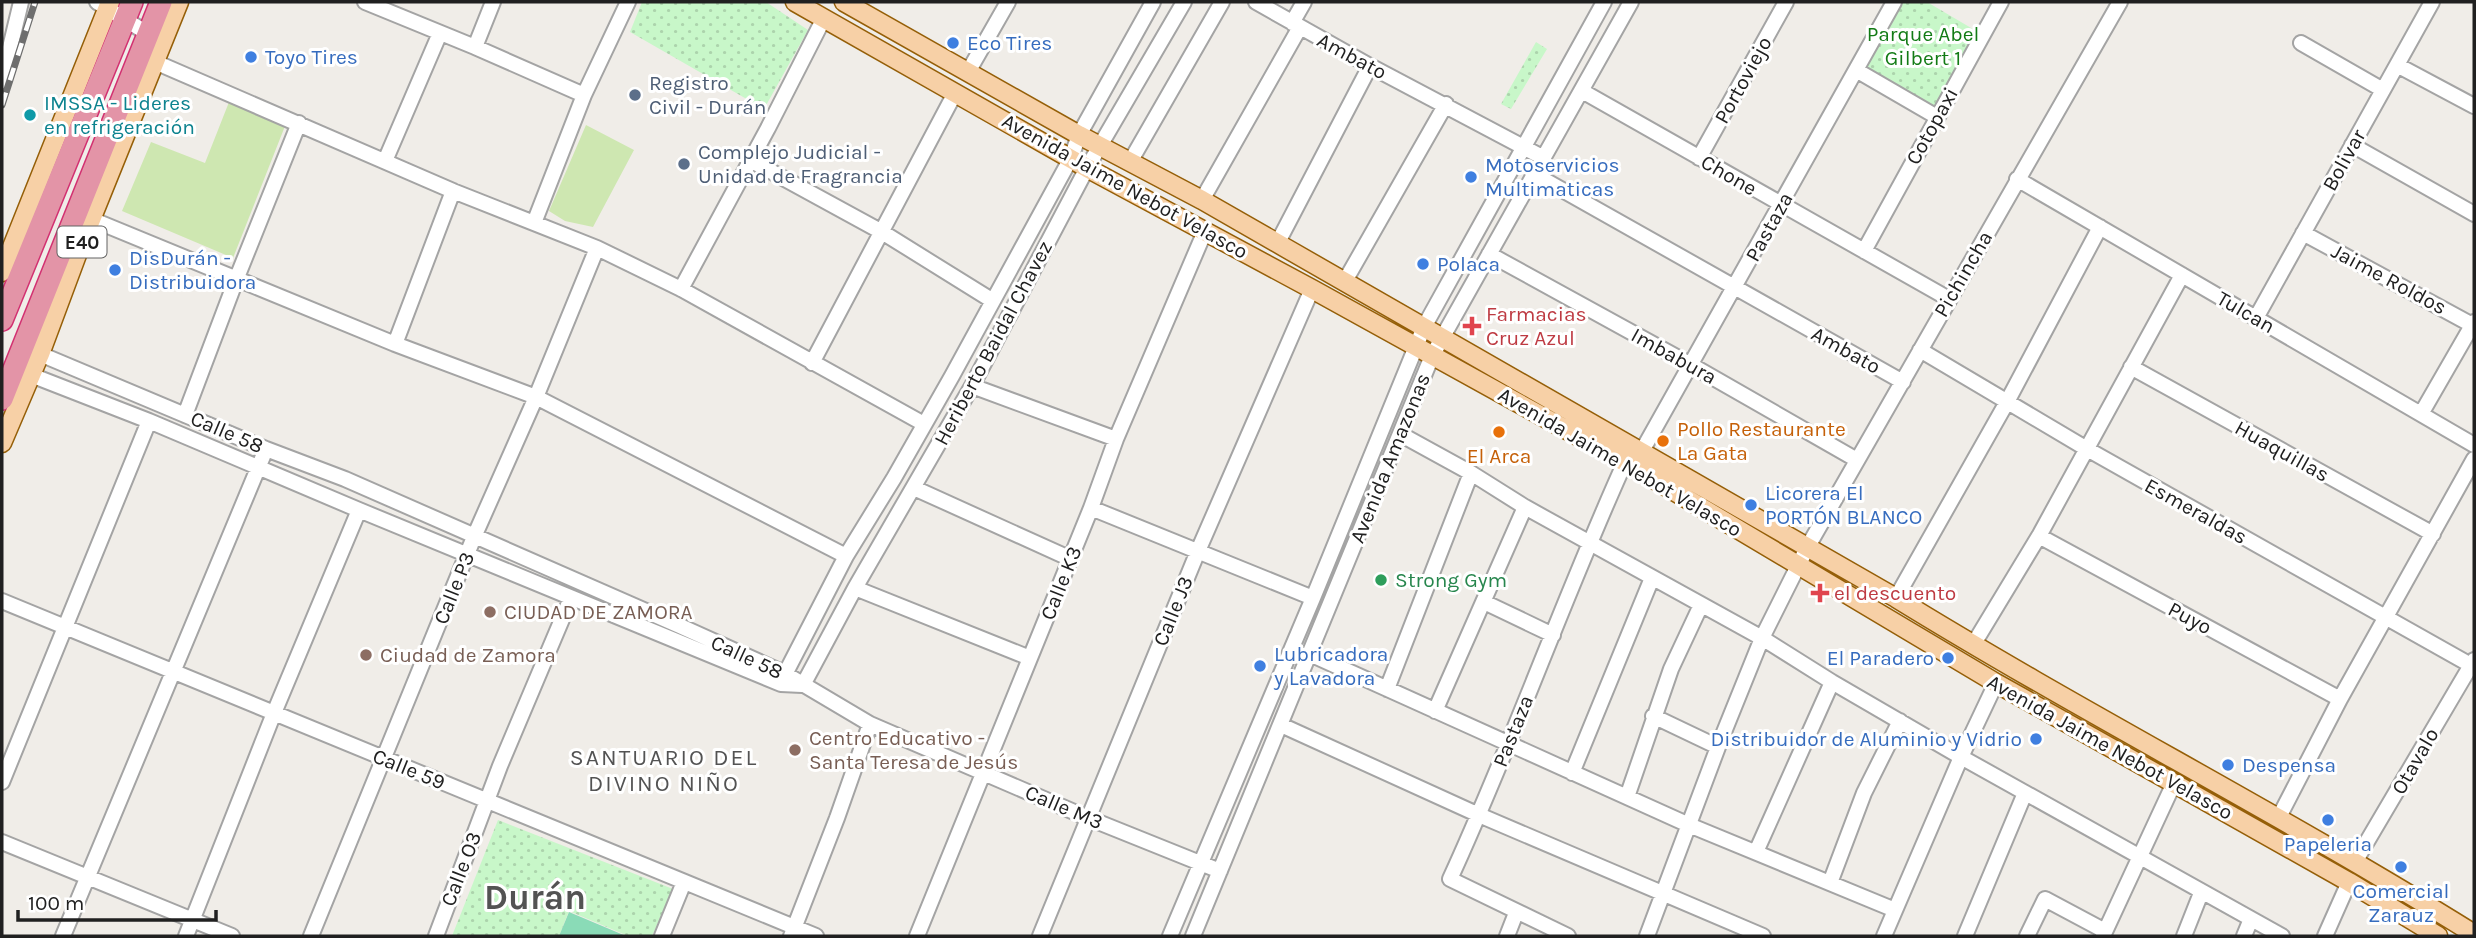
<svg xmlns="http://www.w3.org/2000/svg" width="2476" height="938" viewBox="0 0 2476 938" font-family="Karla,sans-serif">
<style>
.grass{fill:#cee7b1}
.park{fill:url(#park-dots)}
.pitch{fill:#8adbb7}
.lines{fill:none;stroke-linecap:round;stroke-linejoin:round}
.minor-casing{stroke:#a4a4a4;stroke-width:18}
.major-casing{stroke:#955f08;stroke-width:21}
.highway-casing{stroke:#d23171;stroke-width:24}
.minor{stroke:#fff;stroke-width:14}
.major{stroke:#f7d0a6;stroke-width:18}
.highway{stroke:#e394a7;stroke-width:21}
.rail-casing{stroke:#6e6e6e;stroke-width:7}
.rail{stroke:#fff;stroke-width:4.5;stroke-dasharray:13;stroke-linecap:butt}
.shop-dot{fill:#3f7fe0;stroke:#fff;stroke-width:2.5}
.service-dot{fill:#5c6f8a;stroke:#fff;stroke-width:2.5}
.culture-dot{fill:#0f9aa8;stroke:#fff;stroke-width:2.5}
.health-dot{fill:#e0444e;stroke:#fff;stroke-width:2.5}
.food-dot{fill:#e8710a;stroke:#fff;stroke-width:2.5}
.leisure-dot{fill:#2e9e5b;stroke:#fff;stroke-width:2.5}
.education-dot{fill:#8d6e63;stroke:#fff;stroke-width:2.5}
.labels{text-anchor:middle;stroke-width:6;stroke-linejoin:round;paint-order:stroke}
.shield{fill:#fff;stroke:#636363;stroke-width:2}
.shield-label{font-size:19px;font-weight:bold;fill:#202020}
.park-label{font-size:21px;fill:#127b15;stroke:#fff}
.shop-label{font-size:21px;fill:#366cbe;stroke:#fff;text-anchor:start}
.street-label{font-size:21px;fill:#202020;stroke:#fff}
.service-label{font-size:21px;fill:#4e5e75;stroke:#fff;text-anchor:start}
.culture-label{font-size:21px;fill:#0d838f;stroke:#fff;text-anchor:start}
.health-label{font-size:21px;fill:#be3a42;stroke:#fff;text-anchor:start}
.food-label{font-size:21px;fill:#c56008;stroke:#fff;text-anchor:start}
.leisure-label{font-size:21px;fill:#27864d;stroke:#fff;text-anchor:start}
.education-label{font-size:21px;fill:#785e54;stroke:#fff;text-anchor:start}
.neighbourhood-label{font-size:23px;letter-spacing:2px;fill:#535353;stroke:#fff}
.town-label{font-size:35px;font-weight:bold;fill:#535353;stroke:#fff}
</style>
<defs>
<pattern id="park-dots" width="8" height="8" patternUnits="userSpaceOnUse" patternTransform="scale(1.75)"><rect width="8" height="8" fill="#c8f7c9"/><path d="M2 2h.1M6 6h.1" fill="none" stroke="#acd3ac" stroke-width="1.8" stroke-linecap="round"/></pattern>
</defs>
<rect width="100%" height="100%" fill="#f0ede8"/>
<path class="grass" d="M231,97L287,121L233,258L122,211L151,142L205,163Z
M586,125L634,150L593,227L565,221L549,211Z"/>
<path class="park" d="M642,2H766L808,30L764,109L630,32Z
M1902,2H1927L1978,32L1934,106L1866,68Z
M1536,42L1547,49L1511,109L1501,104Z
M498,820L673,889L652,936H628L569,911L559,936H452Z"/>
<path class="pitch" d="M569,912L626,936H559Z"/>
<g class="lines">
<g class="minor-casing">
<path id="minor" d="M97,2L155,38
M365,2L475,47L584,95
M1256,2L1370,66L1542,157
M1292,23L1304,2
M2301,43L2383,90
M475,47L493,2
M155,62L453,191L597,248L681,289L924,424
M2397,65L2474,106
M1856,70L1937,117
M968,72L1008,2
M2,81L21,2
M1582,91L1949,299
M2352,145L2474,214
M1699,158L1786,2
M750,160L882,232L993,301
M385,161L440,33
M1130,162L1222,2
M1534,174L1903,382
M2017,179L2474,445
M1202,200L1300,27
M91,219L395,344L536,397L846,556
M534,223L584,95L628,2
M2303,233L2474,326
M1277,244L1370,66
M1864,251L2001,2
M1489,254L1691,365L1857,460
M1345,281L1446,104
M681,289L768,128L824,18
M2256,318L2432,2
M395,344L453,191
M1920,350L2087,449L2474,667
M40,354L266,449L345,479L680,626L784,673L870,724L1088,818L1220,871
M812,363L955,93
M2131,367L2433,534
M31,375L149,421L359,510L781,684L802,685
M972,386L1116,439
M2421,414L2474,322
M185,415L236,280L299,123
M1400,434L1471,473L1525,507L1762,638L1832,682L1961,757L2282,936
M1642,451L1894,2
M914,488L1071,559
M1091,508L1313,598
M2039,536L2340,699
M855,588L1030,658
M1896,598L2007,402L2100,227
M2,601L816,936
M1484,602L1553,635
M1973,645L2039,536L2182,275
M1310,654L1689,825L1895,910
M781,682L846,556L894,478L952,376L1071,158L1079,135L1153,2
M803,685L855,588L972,386L1087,168L1184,2
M1387,689L1471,473
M1435,711L1525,507
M1653,716L1718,747
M1281,725L1479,815L1763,936
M1572,773L1652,578
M2,782L149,421
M1627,797L1671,669L1701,605
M2278,819L2340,699L2474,459
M2,842L232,936
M1756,852L1832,682
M2355,862L2474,660
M1830,883L1864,793L1900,721
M63,936L266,449
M186,936L274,713L359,510
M311,936L474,537L536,397L597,248
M436,936L500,766L571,598
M662,936L684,882
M791,936L837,818L870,724
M917,936L1091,508L1116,439L1205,231
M1040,936L1198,551L1312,289
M1170,936L1313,598L1424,327L1604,2
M1193,936L1432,356L1631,2
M1507,936L1516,913
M1568,936L1450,879C1513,742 1563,599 1625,462
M1647,936L1718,747L1762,638L1807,548L2120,2
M1884,936L1961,757L1996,683
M1965,936L2025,793
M2027,936L2045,899L2105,931
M2103,936L2174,783
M2184,936L2201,893
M2244,936L2251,919
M2325,936L2349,882"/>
</g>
<g class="major-casing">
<path id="major" d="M795,2L1087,168L1312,289L1625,462L1996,683L2349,882L2438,936
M844,2L1079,135L1202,200L1896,598C2086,715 2285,816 2474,934
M2,272L110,2
M2,443L40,354L78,252L179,2"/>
</g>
<g class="highway-casing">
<path id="highway" d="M2,320L132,2
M2,399L161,2"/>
</g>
<use href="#minor" class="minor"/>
<use href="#major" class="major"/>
<use href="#highway" class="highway"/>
<g class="rail-casing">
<path id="rail" d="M2,105L35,2"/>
</g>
<use href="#rail" class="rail"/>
</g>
<g class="shop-dot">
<circle cx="953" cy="43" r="7"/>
<circle cx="251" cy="57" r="7"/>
<circle cx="1471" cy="177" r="7"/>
<circle cx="1423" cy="264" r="7"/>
<circle cx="115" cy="270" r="7"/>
<circle cx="1751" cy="505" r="7"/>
<circle cx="1948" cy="658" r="7"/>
<circle cx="1260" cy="666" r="7"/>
<circle cx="2036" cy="739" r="7"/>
<circle cx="2228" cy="765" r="7"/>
<circle cx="2328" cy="820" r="7"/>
<circle cx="2401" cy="867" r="7"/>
</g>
<g class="service-dot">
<circle cx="635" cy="95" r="7"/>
<circle cx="684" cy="164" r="7"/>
</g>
<circle class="culture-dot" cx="30" cy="115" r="7"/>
<g class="health-dot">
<path d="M1468.5 315.5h7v7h7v7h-7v7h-7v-7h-7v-7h7z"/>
<path d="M1816.5 582.5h7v7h7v7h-7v7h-7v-7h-7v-7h7z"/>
</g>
<g class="food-dot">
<circle cx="1499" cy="432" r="7"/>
<circle cx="1663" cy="441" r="7"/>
</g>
<circle class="leisure-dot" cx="1381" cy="580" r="7"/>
<g class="education-dot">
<circle cx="490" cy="612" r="7"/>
<circle cx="366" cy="655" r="7"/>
<circle cx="795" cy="750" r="7"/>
</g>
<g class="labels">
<rect class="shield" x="57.5" y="226.5" width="49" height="31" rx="5"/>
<g class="shield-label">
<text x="82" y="249">E40</text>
</g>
<g class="park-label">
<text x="1923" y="41">Parque Abel<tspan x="1923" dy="24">Gilbert 1</tspan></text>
</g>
<g class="shop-label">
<text x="967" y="50">Eco Tires</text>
<text x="265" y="64">Toyo Tires</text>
<text x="1485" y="172">Motoservicios<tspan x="1485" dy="24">Multimaticas</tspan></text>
<text x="129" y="265">DisDurán -<tspan x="129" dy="24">Distribuidora</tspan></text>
<text x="1437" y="271">Polaca</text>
<text x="1765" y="500">Licorera El<tspan x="1765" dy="24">PORTÓN BLANCO</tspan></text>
<text x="1274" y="661">Lubricadora<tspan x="1274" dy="24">y Lavadora</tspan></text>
<text x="1934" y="665" text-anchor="end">El Paradero</text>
<text x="2022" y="746" text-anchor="end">Distribuidor de Aluminio y Vidrio</text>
<text x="2242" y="772">Despensa</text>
<text x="2328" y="851" text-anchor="middle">Papeleria</text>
<text x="2401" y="898" text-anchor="middle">Comercial<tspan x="2401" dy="24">Zarauz</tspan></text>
</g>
<g class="street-label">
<text transform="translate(1352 56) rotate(28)" y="7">Ambato</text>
<text transform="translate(1743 80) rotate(-61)" y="7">Portoviejo</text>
<text transform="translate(1932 126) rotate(-61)" y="7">Cotopaxi</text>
<text transform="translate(2344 160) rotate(-61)" y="7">Bolivar</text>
<text transform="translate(1729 175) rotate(30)" y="7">Chone</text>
<text transform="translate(1125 186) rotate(29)" y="7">Avenida Jaime Nebot Velasco</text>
<text transform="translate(1769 227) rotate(-61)" y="7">Pastaza</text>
<text transform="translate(1963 274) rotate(-60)" y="7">Pichincha</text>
<text transform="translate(2389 279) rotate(28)" y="7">Jaime Roldos</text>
<text transform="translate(2246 312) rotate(30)" y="7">Tulcan</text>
<text transform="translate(993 343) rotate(-62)" y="7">Heriberto Baidal Chavez</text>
<text transform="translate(1846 350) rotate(29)" y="7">Ambato</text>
<text transform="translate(1674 356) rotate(29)" y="7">Imbabura</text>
<text transform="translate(227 432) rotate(23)" y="7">Calle 58</text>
<text transform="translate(2282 451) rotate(29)" y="7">Huaquillas</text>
<text transform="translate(1390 458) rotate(-68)" y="7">Avenida Amazonas</text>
<text transform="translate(1620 462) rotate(30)" y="7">Avenida Jaime Nebot Velasco</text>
<text transform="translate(2196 511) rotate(29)" y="7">Esmeraldas</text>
<text transform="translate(1061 583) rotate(-68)" y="7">Calle K3</text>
<text transform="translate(454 588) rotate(-68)" y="7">Calle P3</text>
<text transform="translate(1173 611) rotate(-68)" y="7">Calle J3</text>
<text transform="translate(2190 618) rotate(28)" y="7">Puyo</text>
<text transform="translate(747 657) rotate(25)" y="7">Calle 58</text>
<text transform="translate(1513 731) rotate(-68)" y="7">Pastaza</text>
<text transform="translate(2110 747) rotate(29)" y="7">Avenida Jaime Nebot Velasco</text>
<text transform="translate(2415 761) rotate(-60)" y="7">Otavalo</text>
<text transform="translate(409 769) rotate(22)" y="7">Calle 59</text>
<text transform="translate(1064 807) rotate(23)" y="7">Calle M3</text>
<text transform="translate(461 869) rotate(-69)" y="7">Calle O3</text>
</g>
<g class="service-label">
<text x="649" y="90">Registro<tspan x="649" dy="24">Civil - Durán</tspan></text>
<text x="698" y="159">Complejo Judicial -<tspan x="698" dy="24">Unidad de Fragrancia</tspan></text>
</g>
<g class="culture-label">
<text x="44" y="110">IMSSA - Lideres<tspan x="44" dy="24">en refrigeración</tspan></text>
</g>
<g class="health-label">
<text x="1486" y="321">Farmacias<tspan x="1486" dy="24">Cruz Azul</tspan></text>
<text x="1834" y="600">el descuento</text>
</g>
<g class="food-label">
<text x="1677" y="436">Pollo Restaurante<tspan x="1677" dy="24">La Gata</tspan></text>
<text x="1499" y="463" text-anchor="middle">El Arca</text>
</g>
<g class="leisure-label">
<text x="1395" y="587">Strong Gym</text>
</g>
<g class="education-label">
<text x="504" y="619">CIUDAD DE ZAMORA</text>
<text x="380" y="662">Ciudad de Zamora</text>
<text x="809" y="745">Centro Educativo -<tspan x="809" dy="24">Santa Teresa de Jesús</tspan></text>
</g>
<g class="neighbourhood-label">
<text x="664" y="765">SANTUARIO DEL<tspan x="664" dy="26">DIVINO NIÑO</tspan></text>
</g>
<g class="town-label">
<text x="535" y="909">Durán</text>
</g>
</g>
<rect width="2476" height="938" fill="none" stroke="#202020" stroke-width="7"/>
<path d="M18 910v10h198v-10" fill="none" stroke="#202020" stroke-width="3.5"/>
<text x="28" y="910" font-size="21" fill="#202020" stroke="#ffffff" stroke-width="5" paint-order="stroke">100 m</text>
</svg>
